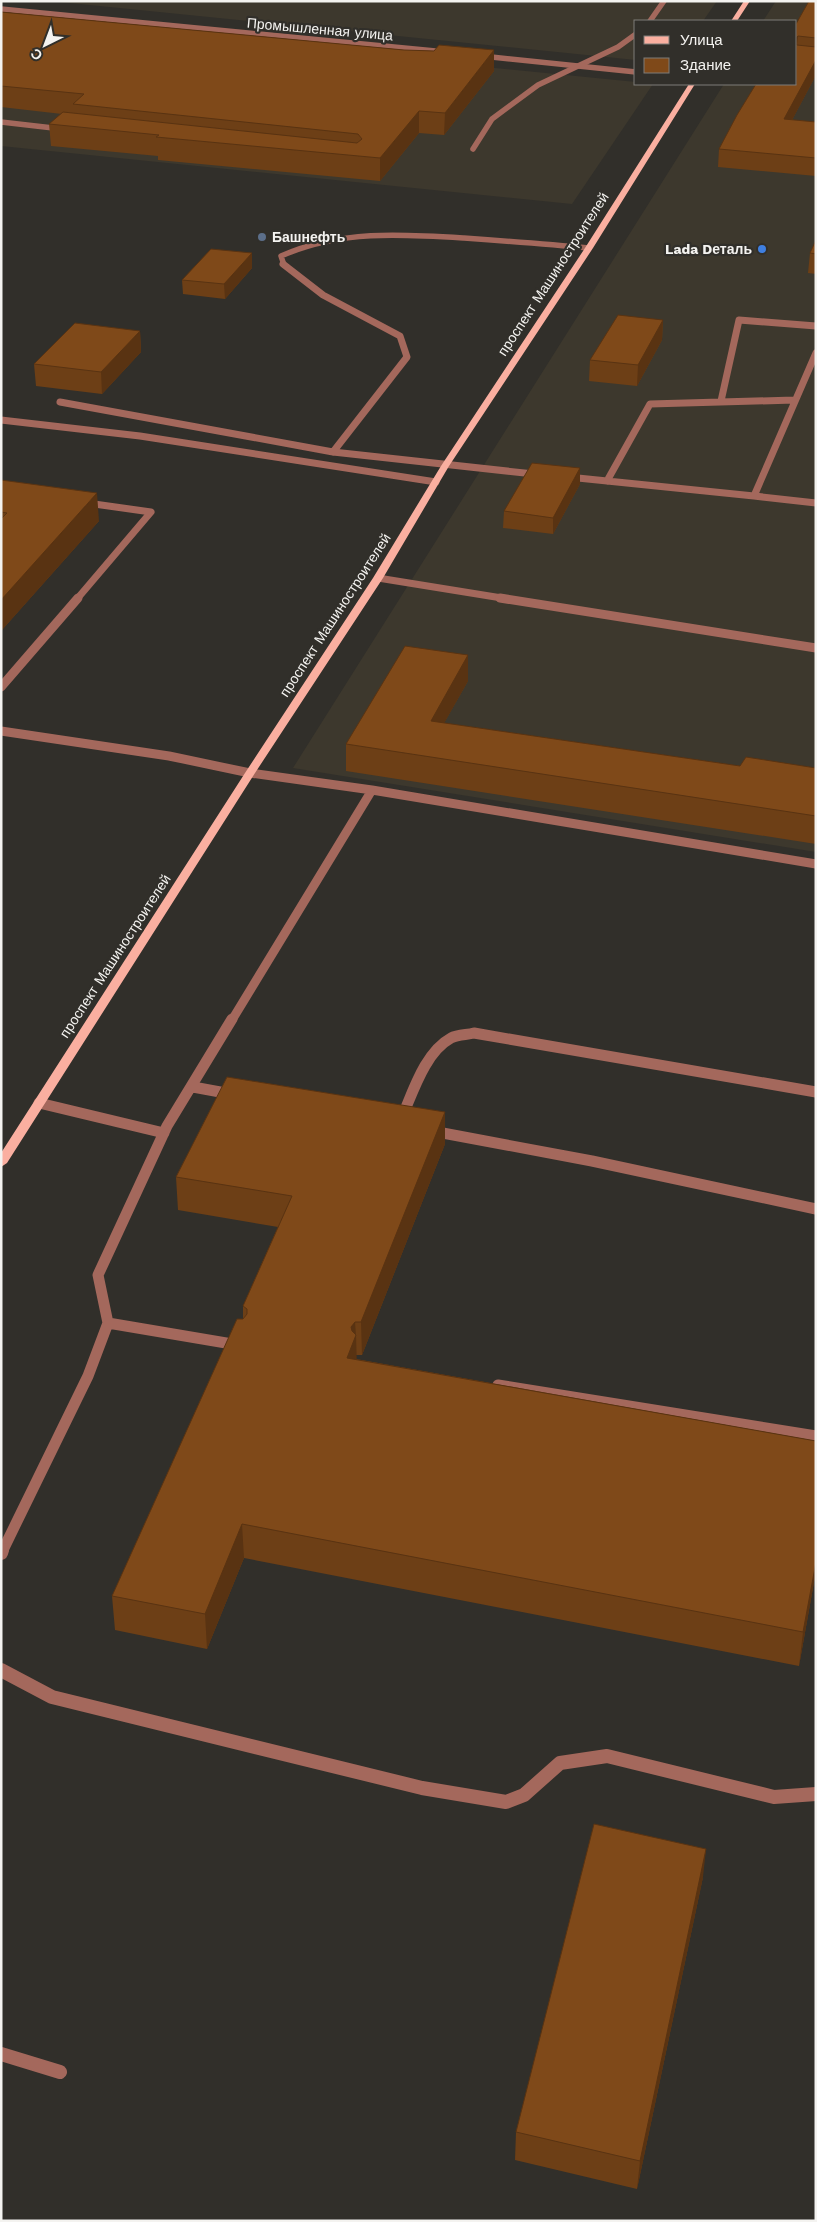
<svg xmlns="http://www.w3.org/2000/svg" width="817" height="2222" viewBox="0 0 817 2222" font-family="'Work Sans',sans-serif">
<style>
.built{fill:#3d382d}
.lines{fill:none;stroke-linecap:round;stroke-linejoin:round}
.lane-far4{stroke:#a4685c;stroke-width:5.5}
.lane-far3{stroke:#a4685c;stroke-width:7}
.lane-far2{stroke:#a4685c;stroke-width:9}
.lane-far1{stroke:#a4685c;stroke-width:11}
.lane{stroke:#a4685c;stroke-width:14}
.street{stroke:#a4685c;stroke-width:5.5}
.primary{fill:#faafa0;fill-rule:evenodd}
.wall{fill:#6d3f16}
.shaded-wall{fill:#593312}
.building{fill:#7f4919;stroke:#593312}
.service-dot{fill:#5c6f8a;stroke:#312f2a;stroke-width:2}
.shop-dot{fill:#3f7fe0;stroke:#312f2a;stroke-width:2}
.labels{text-anchor:middle;stroke-width:4.5;stroke-linejoin:round;paint-order:stroke}
.far-street-label{font-size:14px;fill:#f4f3f0;stroke:#312f2a}
.far-poi-label{font-size:14px;font-weight:bold;fill:#f4f3f0;stroke:#312f2a;text-anchor:start}
</style>
<rect width="100%" height="100%" fill="#312f2a"/>
<path class="built" d="M50,1H717L703,21H636V60Z
M776,1H816V852L293,768L724,84H796V21H763Z
M1,19L636,82V84H653L572,204L1,146Z"/>
<g class="lines">
<path class="lane-far4" d="M650,21L664,1
M1,122L62,129
M473,149L492,119L538,85L618,47L636,34
M284,265L281,256C340,230 401,234 464,238C506,241 547,244 589,248"/>
<path class="lane-far3" d="M283,264L323,295L400,336L407,357L333,452
M721,401L739,320L816,326
M60,402L333,452L534,474
M1,420L140,436L436,482
M568,477L754,496L816,353
M607,481L650,404L794,400
M754,496L816,503
M378,578L508,599
M77,599L151,512L87,503"/>
<path class="lane-far2" d="M500,598L816,648
M1,687L78,598
M1,731L169,756L250,773L372,790L816,864
M232,1020L372,790"/>
<path class="lane-far1" d="M193,1087L231,1094
M39,1103L164,1133
M402,1117C413,1092 425,1052 451,1038C458,1034 467,1035 474,1033L816,1092
M432,1131L592,1161L816,1209
M108,1323L238,1345
M498,1385L816,1436
M2,1552L88,1376L108,1323L98,1275L167,1126L232,1019"/>
<path class="lane" d="M1,1553L2,1550
M1,1670L52,1697L422,1788L506,1802L524,1795L560,1763L607,1756L774,1797L816,1794
M1,2054L60,2072"/>
<path class="street" d="M1,9L446,52
M482,56L636,72"/>
<path class="primary" d="M744,1H750L737,21H731Z
M689,84H695L593,248L449,466L383,578L255,773L7,1163L1,1167V1153L245,773L373,578L441,466L585,248Z"/>
</g>
<path class="wall" d="M816,1V75L792,120L816,122V176L718,167L719,149L796,84V24Z
M1,12L404,50L434,51L494,50V71L444,135L419,133L380,181L158,160V156L51,146L49,124L62,114L1,107Z
M816,240V274L808,273L810,253Z
M252,253V268L225,299L183,294L182,280Z
M663,320L662,340L637,386L589,381L590,360Z
M140,331L141,352L102,394L36,386L34,364Z
M580,468V484L553,534L503,528L504,511Z
M1,480L99,521L1,631Z
M468,655V681L444,723L740,766L816,768V844L346,771V744Z
M445,1112V1144L362,1355H356V1359L816,1441V1571L799,1666L244,1558L207,1649L115,1630L112,1596L243,1319V1306L278,1227L178,1210L176,1177Z
M703,1877L637,2189L515,2160L516,2132Z"/>
<path class="shaded-wall" d="M798,36L796,53V54V38Z
M494,50V71L444,135L445,113Z
M816,60V75L783,137L784,119Z
M419,111V133L380,181V158Z
M252,253V268L225,299L224,284Z
M663,320L662,340L637,386L638,365Z
M140,331L141,352L102,394L101,372Z
M580,468V484L553,534V518Z
M97,493L99,521L1,631V600Z
M468,655V681L430,748L431,721Z
M445,1112V1144L362,1355L361,1322Z
M355,1322L356,1336V1335L357,1369L347,1358L351,1327Z
M242,1524L244,1558L207,1649L205,1614Z
M816,1562V1571L799,1666L803,1632Z
M706,1849L703,1877L637,2189L640,2161Z"/>
<path class="building" d="M809,1H816V38L798,36L796,38V24Z
M1,12L404,50L434,51L439,45L494,50L445,113L419,111L380,158L156,137L159,135L49,124L63,112L357,143L362,139L358,134L73,104L84,94L1,86Z
M796,44L797,45L816,47V60L784,119L816,122V158L719,149L737,115L756,84H796Z
M816,240V254L810,253Z
M211,249L252,253L224,284L182,280Z
M618,315L663,320L638,365L590,360Z
M75,323L140,331L101,372L34,364Z
M532,463L580,468L553,518L504,511Z
M1,480L97,493L1,600V519L7,513L1,512Z
M405,646L468,655L431,721L740,766L746,757L816,768V816L346,744Z
M227,1077L445,1112L361,1322H355L351,1327L352,1331L356,1335L347,1358L816,1441V1562L803,1632L242,1524L205,1614L112,1596L237,1319H243L247,1314V1309L243,1306L292,1196L176,1177Z
M594,1824L706,1849L640,2161L516,2132Z"/>
<circle class="service-dot" cx="262" cy="237" r="5"/>
<circle class="shop-dot" cx="762" cy="249" r="5"/>
<g class="labels">
<g class="far-street-label">
<text transform="translate(320 29) rotate(5)" y="5">Промышленная улица</text>
<text transform="translate(553 274) rotate(-57)" y="5">проспект Машиностроителей</text>
<text transform="translate(335 615) rotate(-57)" y="5">проспект Машиностроителей</text>
<text transform="translate(115 956) rotate(-57)" y="5">проспект Машиностроителей</text>
</g>
<g class="far-poi-label">
<text x="272" y="242">Башнефть</text>
<text x="752" y="254" text-anchor="end">Lada Dеталь</text>
</g>
</g>
<rect width="817" height="2222" fill="none" stroke="#f4f3f0" stroke-width="5"/>
<rect x="634" y="20" width="162" height="65" fill="#312f2a" stroke="#7f7d79"/>
<rect x="644" y="36" width="25" height="8" fill="#faafa0" stroke="#7f7d79"/>
<text x="680" y="45" font-size="15" fill="#f4f3f0">Улица</text>
<rect x="644" y="58" width="25" height="15" fill="#7f4919" stroke="#7f7d79"/>
<text x="680" y="70" font-size="15" fill="#f4f3f0">Здание</text>
<g transform="translate(45 45) rotate(222)" stroke="#312f2a" stroke-width="4" paint-order="stroke">
<path d="M0-4L9 19L0 12L-9 19Z" fill="#f4f3f0"/>
<text y="-8" font-size="14" font-weight="bold" text-anchor="middle" fill="#f4f3f0">С</text>
</g>
</svg>
